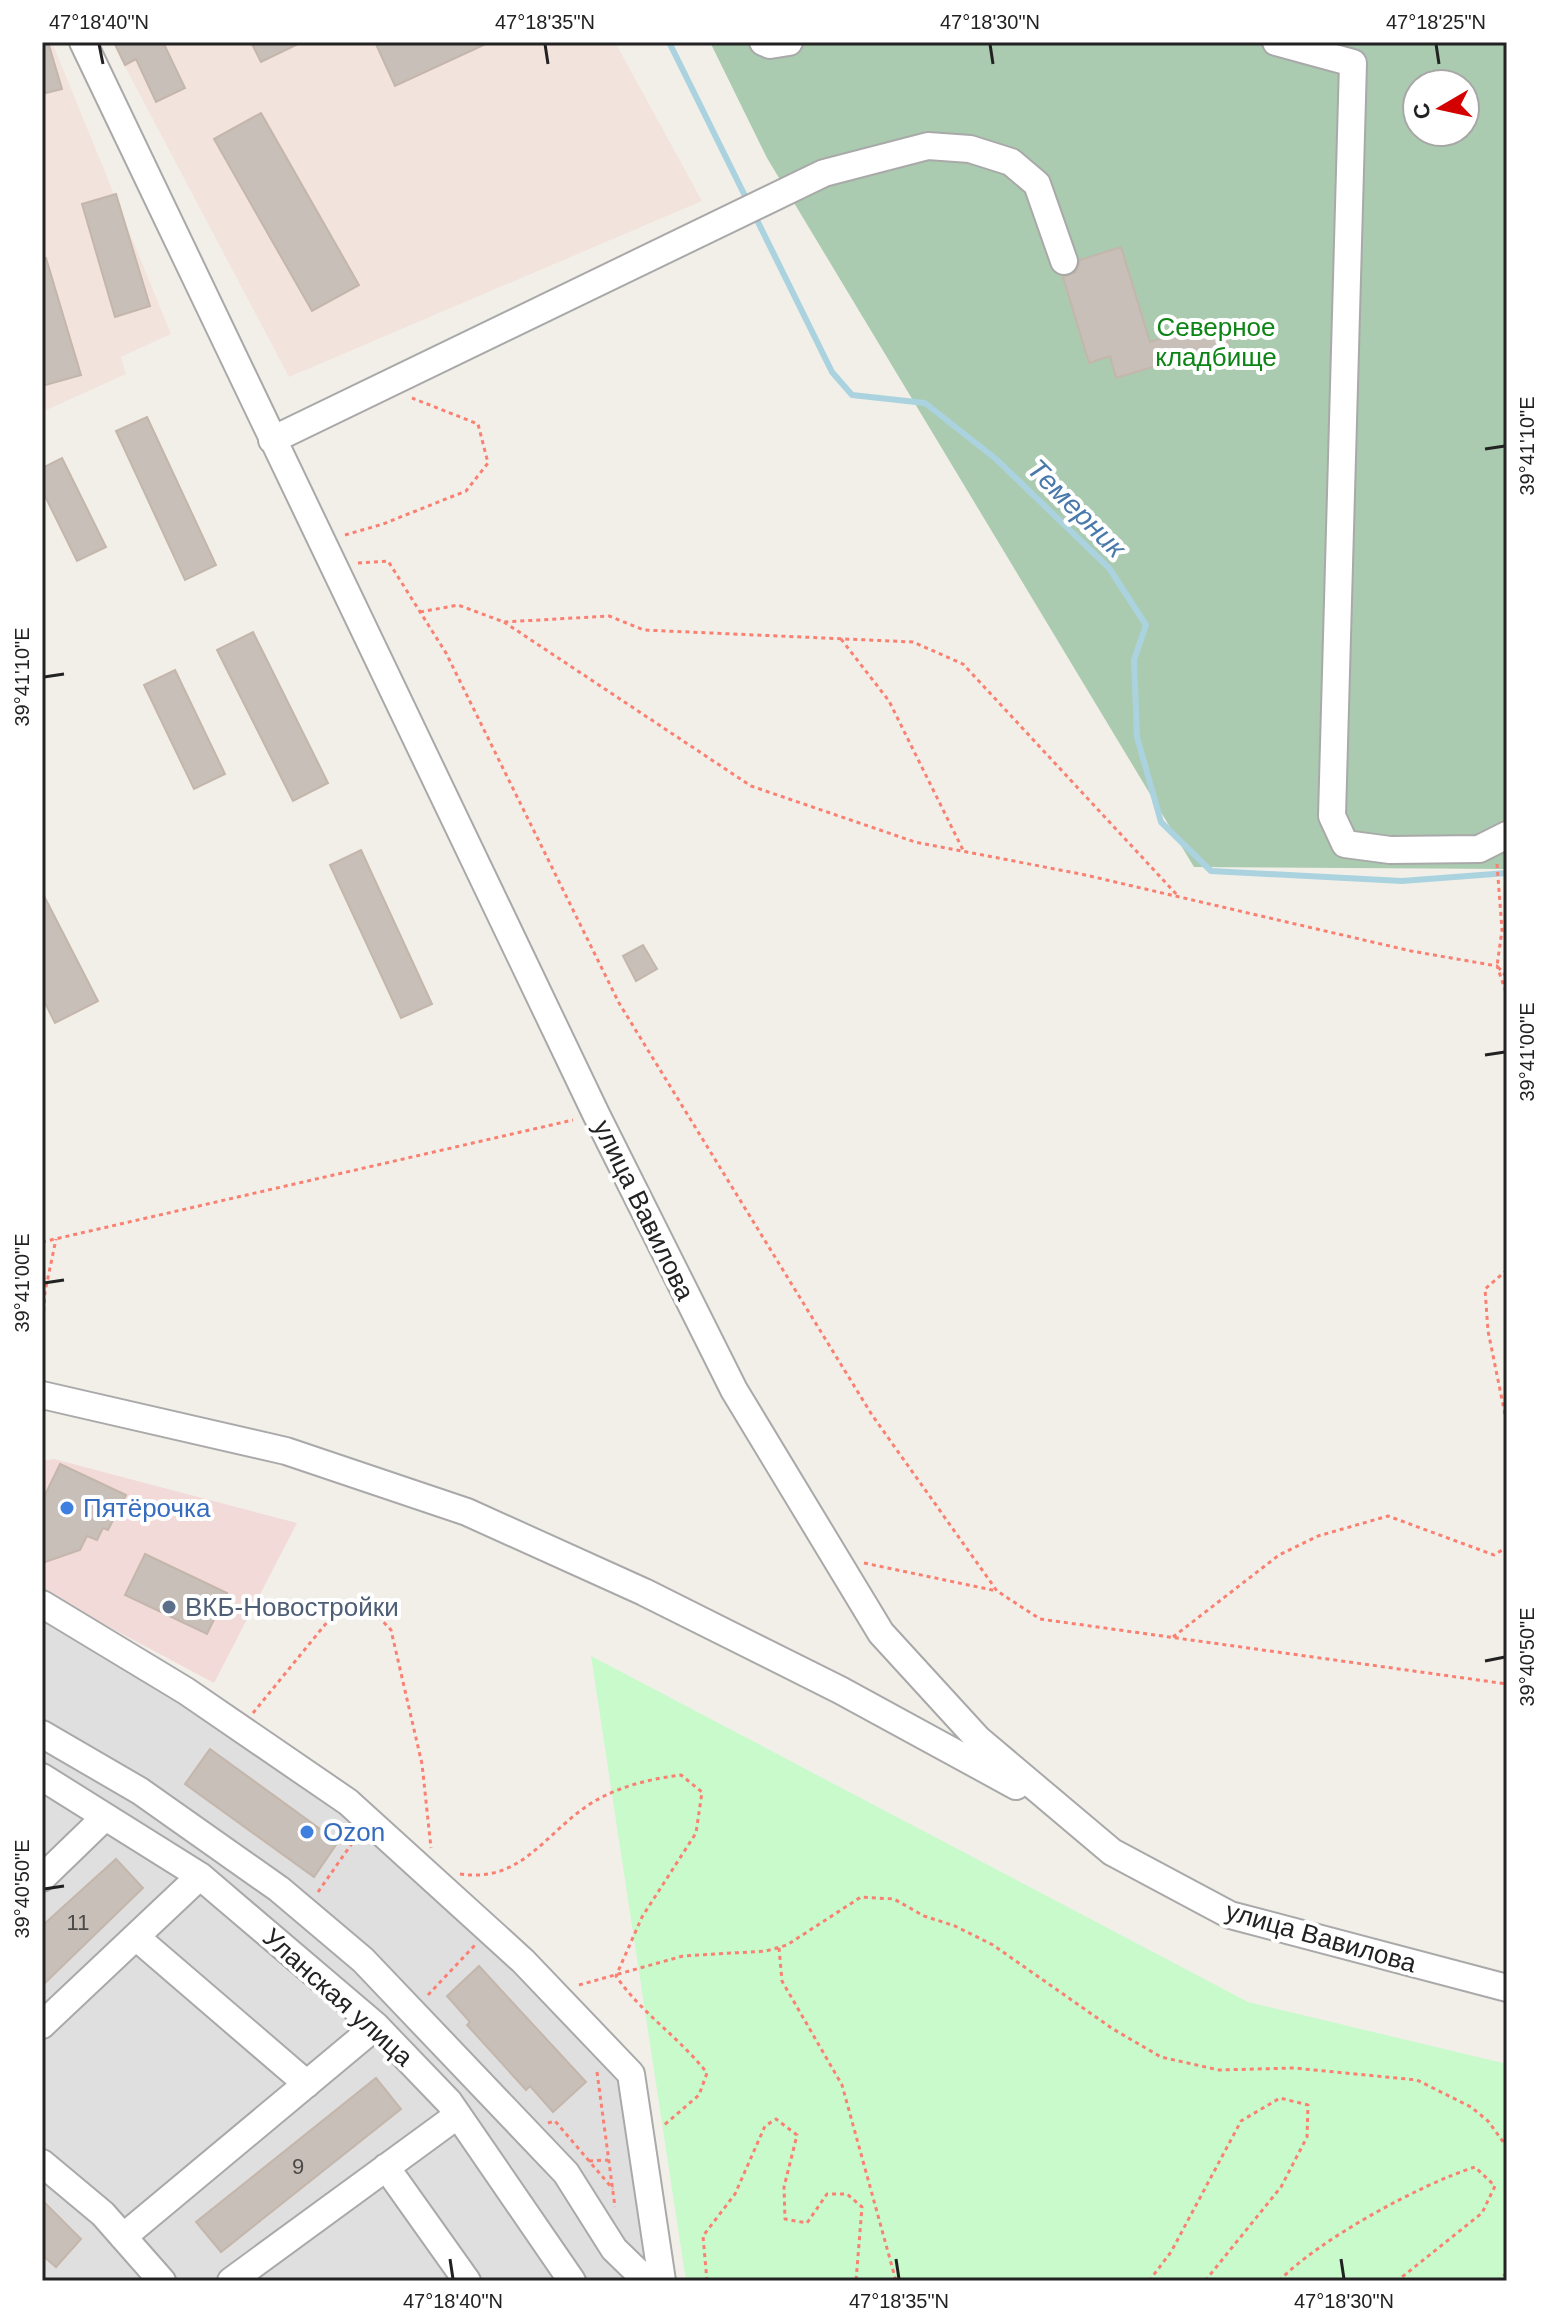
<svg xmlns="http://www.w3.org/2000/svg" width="1549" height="2323" viewBox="0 0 1549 2323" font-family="Helvetica,sans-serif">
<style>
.residential{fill:#e0dfdf}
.commercial{fill:#f2dad9}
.military{fill:#f3e3dd}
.cemetery{fill:#aacbaf;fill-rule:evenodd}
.park{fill:#c8facc}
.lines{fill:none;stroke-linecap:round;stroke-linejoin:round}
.stream{stroke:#aad3df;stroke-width:6}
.building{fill:#c7bfb8;stroke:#c4b6ab;stroke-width:2}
.minor-casing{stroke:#a9a9a9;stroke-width:30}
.path{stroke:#fa8072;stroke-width:3;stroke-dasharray:4 4;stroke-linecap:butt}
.minor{stroke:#fff;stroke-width:26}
.ticks{fill:none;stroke:#222;stroke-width:3}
.shop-dot{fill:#3f7fe0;stroke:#fff;stroke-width:3}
.service-dot{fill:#5c6f8a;stroke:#fff;stroke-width:3}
.labels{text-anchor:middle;stroke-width:8;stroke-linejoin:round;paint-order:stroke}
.number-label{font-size:22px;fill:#4b4948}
.park-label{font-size:26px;fill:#0c8416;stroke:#fff}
.street-label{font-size:26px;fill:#222;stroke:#fff}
.shop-label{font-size:26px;fill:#366cbe;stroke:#fff;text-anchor:start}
.service-label{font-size:26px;fill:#4e5e75;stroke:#fff;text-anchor:start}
.water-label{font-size:28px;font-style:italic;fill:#4a7aab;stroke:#fff}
.neatline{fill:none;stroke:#222;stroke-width:3}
.ticks-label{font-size:20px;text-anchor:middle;fill:#222}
</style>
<rect width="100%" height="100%" fill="#f2efe9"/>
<path class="residential" d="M42,1615L81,1632L340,1813L476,1932L620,2082L654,2281H42Z"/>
<path class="commercial" d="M54,1459L297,1523L214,1683L42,1591V1461Z"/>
<path class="military" d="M42,42H52L171,334L121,357L126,374L42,412Z
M112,42H615L702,201L289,377Z"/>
<path class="cemetery" d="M710,42H1507V869L1194,867L767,158ZM1417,84H1465V132H1417Z"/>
<path class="park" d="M591,1656L1248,2002L1507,2064V2281H686Z"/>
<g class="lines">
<path class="stream" d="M669,42L749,204
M754,214L832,372L852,395L925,403L996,459L1109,568L1146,625L1134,660L1137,737L1161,822L1211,871L1402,881L1507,873"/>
</g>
<path class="building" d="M42,42H48L62,89L42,94Z
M114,42H163L185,88L156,102L136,59L125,65Z
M251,42H302L261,62Z
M375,42H490L395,86Z
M261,113L359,285L312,311L214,139Z
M116,194L150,306L115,317L82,204Z
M1121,247L1150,342L1221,320L1229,344L1116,378L1110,356L1089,363L1063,277L1076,272L1080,260Z
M46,258L81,375L42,386V259Z
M147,417L216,565L185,580L116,431Z
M62,458L106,547L77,561L42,490V468Z
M253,632L328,783L293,801L217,650Z
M175,670L225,774L194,789L144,685Z
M361,850L432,1004L401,1018L330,865Z
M42,892L98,1001L55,1023L42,997Z
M643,945L657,969L636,981L623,956Z
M60,1464L126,1495L108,1530L103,1528L97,1540L87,1536L80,1550L42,1563V1501Z
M145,1554L227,1593L207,1634L125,1595Z
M210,1749L338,1842L314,1877L185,1784Z
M116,1859L143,1888L42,1986V1926Z
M479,1966L586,2082L553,2112L530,2086L526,2090L467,2025L470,2022L447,1996Z
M376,2078L401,2109L221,2252L196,2222Z
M42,2200L81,2239L56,2267L42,2255Z"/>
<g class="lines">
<g class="minor-casing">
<path id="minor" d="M83,42L596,1114L734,1390L881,1633L978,1739L1112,1852L1230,1915L1507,1988
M763,42L770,45L789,42
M1276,42L1353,63L1332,816L1345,844L1390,850L1479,849L1507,835
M272,440L824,173L928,146L970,149L1011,162L1037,184L1064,261
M42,1395L286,1451L467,1512L644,1592L840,1690L1016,1786
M42,1604L186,1691L348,1802L523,1961L631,2074L662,2281
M42,1734L140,1791L279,1889L363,1960L566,2173L614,2249L647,2281
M42,1777L200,1876L376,2026L449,2102L572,2281
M42,1878L105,1817
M136,1937L307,2084
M42,2025L200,1876
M42,2163L103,2214L162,2281
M386,2167L467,2281
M123,2237L376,2026
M231,2281L458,2115"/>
</g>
<path class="path" d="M345,535L383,524L466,491L488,463L478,424L412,398
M358,563L388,561L446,653L619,1003L872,1415L997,1591L1040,1619L1507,1684
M420,612L458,605L504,622L609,616L644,630L913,642L963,664L1178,896
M504,622L751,786L915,842L1081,874L1411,951L1497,966L1507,995
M841,639L889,701L964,852
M1497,864L1502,930L1497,966L1507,977
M42,1242L573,1120
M1507,1270L1485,1289L1488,1331L1507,1424
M42,1335L45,1292L56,1239
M864,1563L997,1591
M1173,1637L1279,1555L1318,1536L1388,1516L1494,1555L1507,1547
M253,1713L328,1621L350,1606L375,1613L391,1630L422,1764L431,1848
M460,1874C520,1883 543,1836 587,1806C615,1787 649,1779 681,1775L702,1792L696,1833L642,1917L616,1976C641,2013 679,2037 707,2073L699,2095L663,2126
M318,1892L355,1839
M779,1948L782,1981L842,2085L896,2281
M579,1985L683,1956L766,1951L787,1945L861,1897L894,1899L924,1916L955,1926L993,1945L1113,2029L1161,2057L1219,2070L1294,2068L1417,2080L1471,2107L1488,2121L1507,2147
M428,1995L475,1945
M597,2072L615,2207
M548,2123L555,2121L613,2189
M589,2161L608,2160
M707,2281L703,2236L735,2194L765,2126L776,2119L797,2135L784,2187L785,2219L807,2223L827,2194H847L862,2207L856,2281
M1149,2281L1171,2252L1241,2121L1280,2098L1308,2105L1307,2137L1281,2187L1205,2281
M1279,2281C1318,2240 1421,2184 1475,2167L1495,2186L1482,2213L1397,2281
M1497,2281L1507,2273"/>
<use href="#minor" class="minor"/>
</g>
<path class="ticks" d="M99,44L103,64M545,44L548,64M990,44L993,64M1436,44L1439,64M1485,449L1505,446M44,677L64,674M1485,1055L1505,1052M44,1283L64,1280M1485,1661L1505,1657M44,1889L64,1886M450,2259L453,2279M896,2259L899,2279M1341,2259L1344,2279"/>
<g class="shop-dot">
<circle cx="67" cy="1508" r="8"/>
<circle cx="307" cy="1832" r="8"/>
</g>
<circle class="service-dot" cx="169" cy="1607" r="8"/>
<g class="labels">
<g class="number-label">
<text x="78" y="1930">11</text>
<text x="298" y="2174">9</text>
</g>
<g class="park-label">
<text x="1216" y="336">Северное<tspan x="1216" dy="30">кладбище</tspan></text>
</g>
<g class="street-label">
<text transform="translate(644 1210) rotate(64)" y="9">улица Вавилова</text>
<text transform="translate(1321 1937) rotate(16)" y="9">улица Вавилова</text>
<text transform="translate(338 1997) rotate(42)" y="9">Уланская улица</text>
</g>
<g class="shop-label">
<text x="83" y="1517">Пятёрочка</text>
<text x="323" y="1841">Ozon</text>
</g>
<g class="service-label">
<text x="185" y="1616">ВКБ-Новостройки</text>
</g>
<g class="water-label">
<text transform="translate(1077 508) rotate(45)" y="10">Темерник</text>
</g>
</g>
<rect width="1549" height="2323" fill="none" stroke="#ffffff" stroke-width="88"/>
<g transform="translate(1441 108) rotate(261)"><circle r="38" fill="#ffffff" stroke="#a7a7a7" stroke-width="2"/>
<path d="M0-6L14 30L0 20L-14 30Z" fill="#d40000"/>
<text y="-12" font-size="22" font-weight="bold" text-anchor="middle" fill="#222222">С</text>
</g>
<rect x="44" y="44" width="1461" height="2235" class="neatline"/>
<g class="ticks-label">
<text x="99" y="29">47°18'40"N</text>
<text x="545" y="29">47°18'35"N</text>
<text x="990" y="29">47°18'30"N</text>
<text x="1436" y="29">47°18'25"N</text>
<text transform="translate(1527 446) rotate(-90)" y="7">39°41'10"E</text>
<text transform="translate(22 677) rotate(-90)" y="7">39°41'10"E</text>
<text transform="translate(1527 1052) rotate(-90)" y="7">39°41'00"E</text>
<text transform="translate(22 1283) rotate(-90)" y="7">39°41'00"E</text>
<text transform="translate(1527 1657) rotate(-90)" y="7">39°40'50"E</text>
<text transform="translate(22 1889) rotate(-90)" y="7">39°40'50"E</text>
<text x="453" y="2308">47°18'40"N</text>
<text x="899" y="2308">47°18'35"N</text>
<text x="1344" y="2308">47°18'30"N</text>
</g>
</svg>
